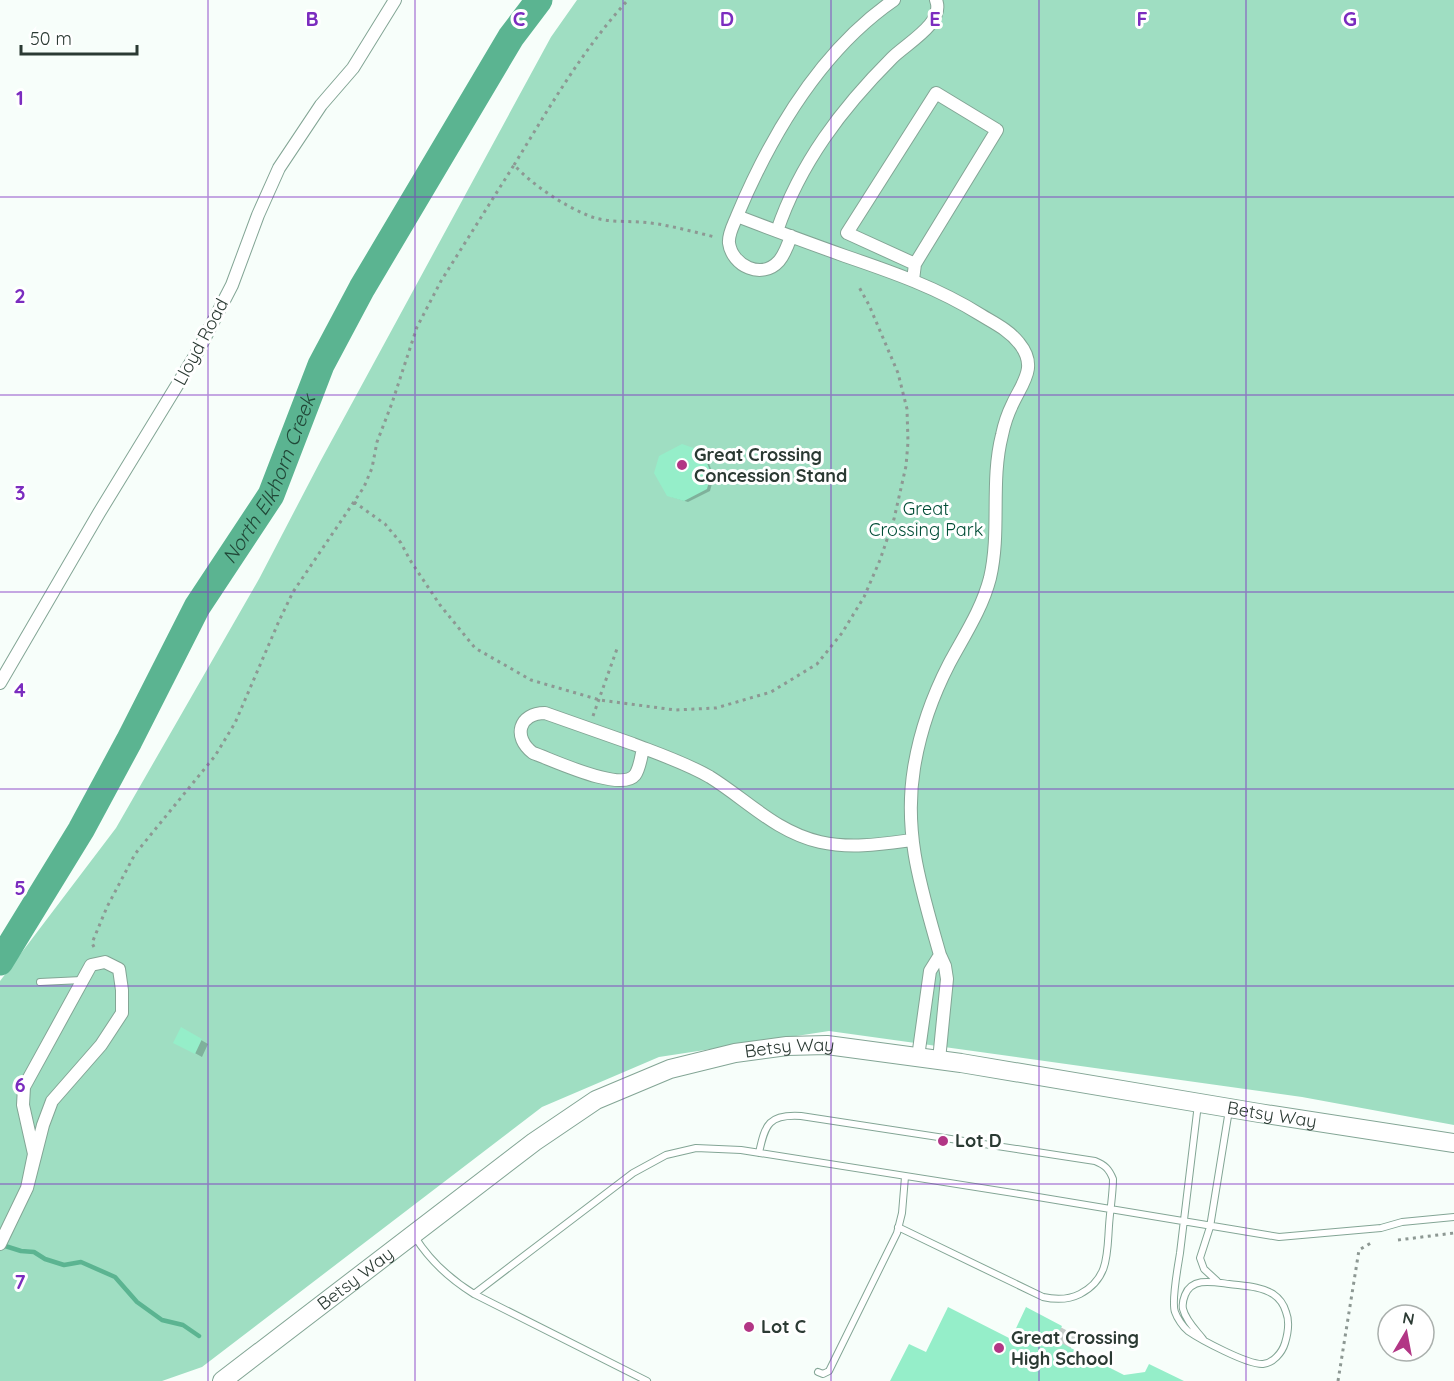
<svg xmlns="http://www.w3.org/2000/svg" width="1454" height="1381" viewBox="0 0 1454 1381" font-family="Quicksand,sans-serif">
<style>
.green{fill:#9fdec2}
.shadow{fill:#0003}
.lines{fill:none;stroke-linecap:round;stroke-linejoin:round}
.stream{stroke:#5bb491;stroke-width:4.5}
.river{stroke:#5bb491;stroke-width:27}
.building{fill:#95eec9}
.lane-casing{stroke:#83a595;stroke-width:8}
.street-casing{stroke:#83a595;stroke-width:14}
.secondary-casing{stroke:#83a595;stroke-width:20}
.path{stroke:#8d9893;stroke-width:3;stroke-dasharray:3 4.5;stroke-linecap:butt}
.lane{stroke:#fff;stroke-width:6}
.street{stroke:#fff;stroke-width:12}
.secondary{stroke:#fff;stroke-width:18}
.grid{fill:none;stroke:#7b2cbf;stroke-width:1.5;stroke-opacity:0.55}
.poi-dot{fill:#b23685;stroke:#fff;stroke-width:2}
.labels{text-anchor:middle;stroke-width:6;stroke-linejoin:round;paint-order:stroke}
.street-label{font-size:18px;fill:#2b3a33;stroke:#fff}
.poi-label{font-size:18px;font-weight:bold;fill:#2b3a33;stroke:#fff;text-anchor:start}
.park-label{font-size:18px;fill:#004d36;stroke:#fff}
.water-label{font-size:20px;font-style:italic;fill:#214838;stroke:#fff}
.grid-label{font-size:20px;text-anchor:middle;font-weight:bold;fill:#7b2cbf;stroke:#fff;stroke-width:6;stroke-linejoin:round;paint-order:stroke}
</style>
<rect width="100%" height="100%" fill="#f7fefa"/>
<path class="green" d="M577,0H1454V1125L1302,1097L829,1031L659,1057L542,1107L202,1367L162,1381H0V981L116,828L259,579L320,462L551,37Z"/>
<path class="shadow" d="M701,452L705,454L714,476L710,491L688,502L672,497Z
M182,1029L208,1044L202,1057L175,1042Z
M1027,1309L1077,1336L1070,1349L1124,1377L1181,1381H892L926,1354L1011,1341Z"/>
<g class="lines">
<path class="stream" d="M2,1245L21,1251L34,1252L45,1259L64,1265L81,1262L115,1277L137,1302L162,1320L183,1325L199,1336"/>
<path class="river" id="s1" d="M0,962L81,830L129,741L197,607L271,495L321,365L362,288L511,37L539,0"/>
</g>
<path class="building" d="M682,444L702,451L711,473L707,489L684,501L667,496L654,473L659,456Z
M181,1027L202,1039L195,1054L173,1043Z
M948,1307L1011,1339L1026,1307L1062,1326L1055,1340L1124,1375L1145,1372L1149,1364L1184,1381H890L909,1344L926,1352Z"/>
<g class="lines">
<g class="lane-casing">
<path id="lane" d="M40,982L82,980
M1198,1104C1192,1153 1186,1203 1180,1253C1178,1266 1171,1302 1175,1312C1177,1318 1183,1327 1188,1331C1201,1340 1248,1365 1263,1364C1273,1363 1282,1353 1285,1343C1288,1333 1290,1322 1286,1312C1284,1305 1279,1298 1273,1294C1260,1286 1244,1286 1229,1284C1213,1282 1192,1277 1185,1295C1183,1300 1182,1304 1183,1309C1186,1321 1196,1330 1203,1339
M759,1153C765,1124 769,1114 801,1116L1095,1161C1105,1165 1109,1169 1113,1179C1113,1194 1110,1210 1109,1226C1107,1254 1109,1279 1080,1294C1068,1300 1056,1300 1043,1297L898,1227
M415,1237C430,1261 450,1279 474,1294L647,1381
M1217,1281L1204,1269L1200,1258L1210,1227L1229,1110
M474,1294L633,1173L666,1155L696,1148L741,1150L1026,1195L1279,1237L1381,1228L1402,1222L1454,1217
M818,1372L823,1374L829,1371L897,1233L902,1213L905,1177"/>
</g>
<g class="street-casing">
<path id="street" d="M894,0C820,51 771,135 737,216C773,230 809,243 845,256C892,272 938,288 981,315C994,323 1009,330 1019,343C1038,366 1023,382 1013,403C1008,413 1004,425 1002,435C990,482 1001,531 990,578C982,609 964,636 949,664C932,697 920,731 914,768C903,835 922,891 940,955L945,966L947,979L939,1060
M737,216C734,224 728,234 729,243C732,266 762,280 779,261C785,254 788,245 791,236
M777,231C800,163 842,108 892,58C907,43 945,23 936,0
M913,280L915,264L997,130L936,93L847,233L915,264
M0,683L99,513L198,351L232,285L258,215L279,168L321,105L353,68L395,0
M643,748C641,757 640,768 635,775C621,793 551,759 533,753C512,737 519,713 545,713L633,744C659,754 686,763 710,777C747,800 776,832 820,842C851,849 882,844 912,840
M918,1057L930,971L940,955
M0,1244L27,1188L43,1125L52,1101L101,1045L122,1013V990L119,969L105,962L91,965L24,1087L23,1105L34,1154L27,1188"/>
</g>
<g class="secondary-casing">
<g id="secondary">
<path id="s2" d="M222,1381L534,1142L596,1100L670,1069L735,1053L787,1046L827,1045L961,1063L1259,1113L1454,1143"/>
</g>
</g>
<path class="path" d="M514,165C549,108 583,49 628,0
M354,502L385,524L401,543L410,560L440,605L475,648L531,680L600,700L675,710L716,708L771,692L817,664L842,633L864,597L880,560L894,519L906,466L908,442L907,409L898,373L869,305L859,287
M593,716L618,646
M94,947L92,943L107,907L135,854L215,756L235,723L279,621L293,592L364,487L372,468L377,442L392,403L417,327L441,281L514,165C533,185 561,204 587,215C607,224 630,220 651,223C673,226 694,232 715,237
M1398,1240L1454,1233
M1338,1381L1359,1250L1371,1243"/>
<use href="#lane" class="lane"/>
<use href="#street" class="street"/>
<use href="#secondary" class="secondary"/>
</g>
<path class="grid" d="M208,0V1381M415,0V1381M623,0V1381M831,0V1381M1039,0V1381M1246,0V1381M0,197H1454M0,395H1454M0,592H1454M0,789H1454M0,986H1454M0,1184H1454"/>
<g class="poi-dot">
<circle cx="682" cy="465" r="6"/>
<circle cx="943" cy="1141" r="6"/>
<circle cx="749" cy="1327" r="6"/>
<circle cx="999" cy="1348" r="6"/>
</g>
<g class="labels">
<g class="street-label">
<text transform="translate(201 342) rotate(-62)" y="6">Lloyd Road</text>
<text dy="6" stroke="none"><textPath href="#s2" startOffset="670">Betsy Way</textPath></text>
<text dy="6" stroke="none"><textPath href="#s2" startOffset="1158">Betsy Way</textPath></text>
<text dy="6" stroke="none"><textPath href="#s2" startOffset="168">Betsy Way</textPath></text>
</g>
<g class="poi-label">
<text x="694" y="461">Great Crossing<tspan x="694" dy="21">Concession Stand</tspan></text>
<text x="955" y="1147">Lot D</text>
<text x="761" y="1333">Lot C</text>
<text x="1011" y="1344">Great Crossing<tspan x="1011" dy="21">High School</tspan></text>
</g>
<g class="park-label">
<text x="926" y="515">Great<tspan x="926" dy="21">Crossing Park</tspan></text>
</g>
<g class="water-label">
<text dy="7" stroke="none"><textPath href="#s1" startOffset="554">North Elkhorn Creek</textPath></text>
</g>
</g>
<g class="grid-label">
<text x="312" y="26">B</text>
<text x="519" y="26">C</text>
<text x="727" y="26">D</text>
<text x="935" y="26">E</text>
<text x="1142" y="26">F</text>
<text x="1350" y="26">G</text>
<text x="20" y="105">1</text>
<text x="20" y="303">2</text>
<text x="20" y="500">3</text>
<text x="20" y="697">4</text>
<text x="20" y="895">5</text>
<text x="20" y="1092">6</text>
<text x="20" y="1289">7</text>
</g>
<g transform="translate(1406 1333) rotate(10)"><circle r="28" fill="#ffffff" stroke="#aab0ad" stroke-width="1.5"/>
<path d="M0-4.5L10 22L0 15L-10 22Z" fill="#b23685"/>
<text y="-9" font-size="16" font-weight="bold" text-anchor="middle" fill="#2b3a33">N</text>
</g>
<path d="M21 45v9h116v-9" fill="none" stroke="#2b3a33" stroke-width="3"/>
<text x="30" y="45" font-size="18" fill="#2b3a33" stroke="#ffffff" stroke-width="4.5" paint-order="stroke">50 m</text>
</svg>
